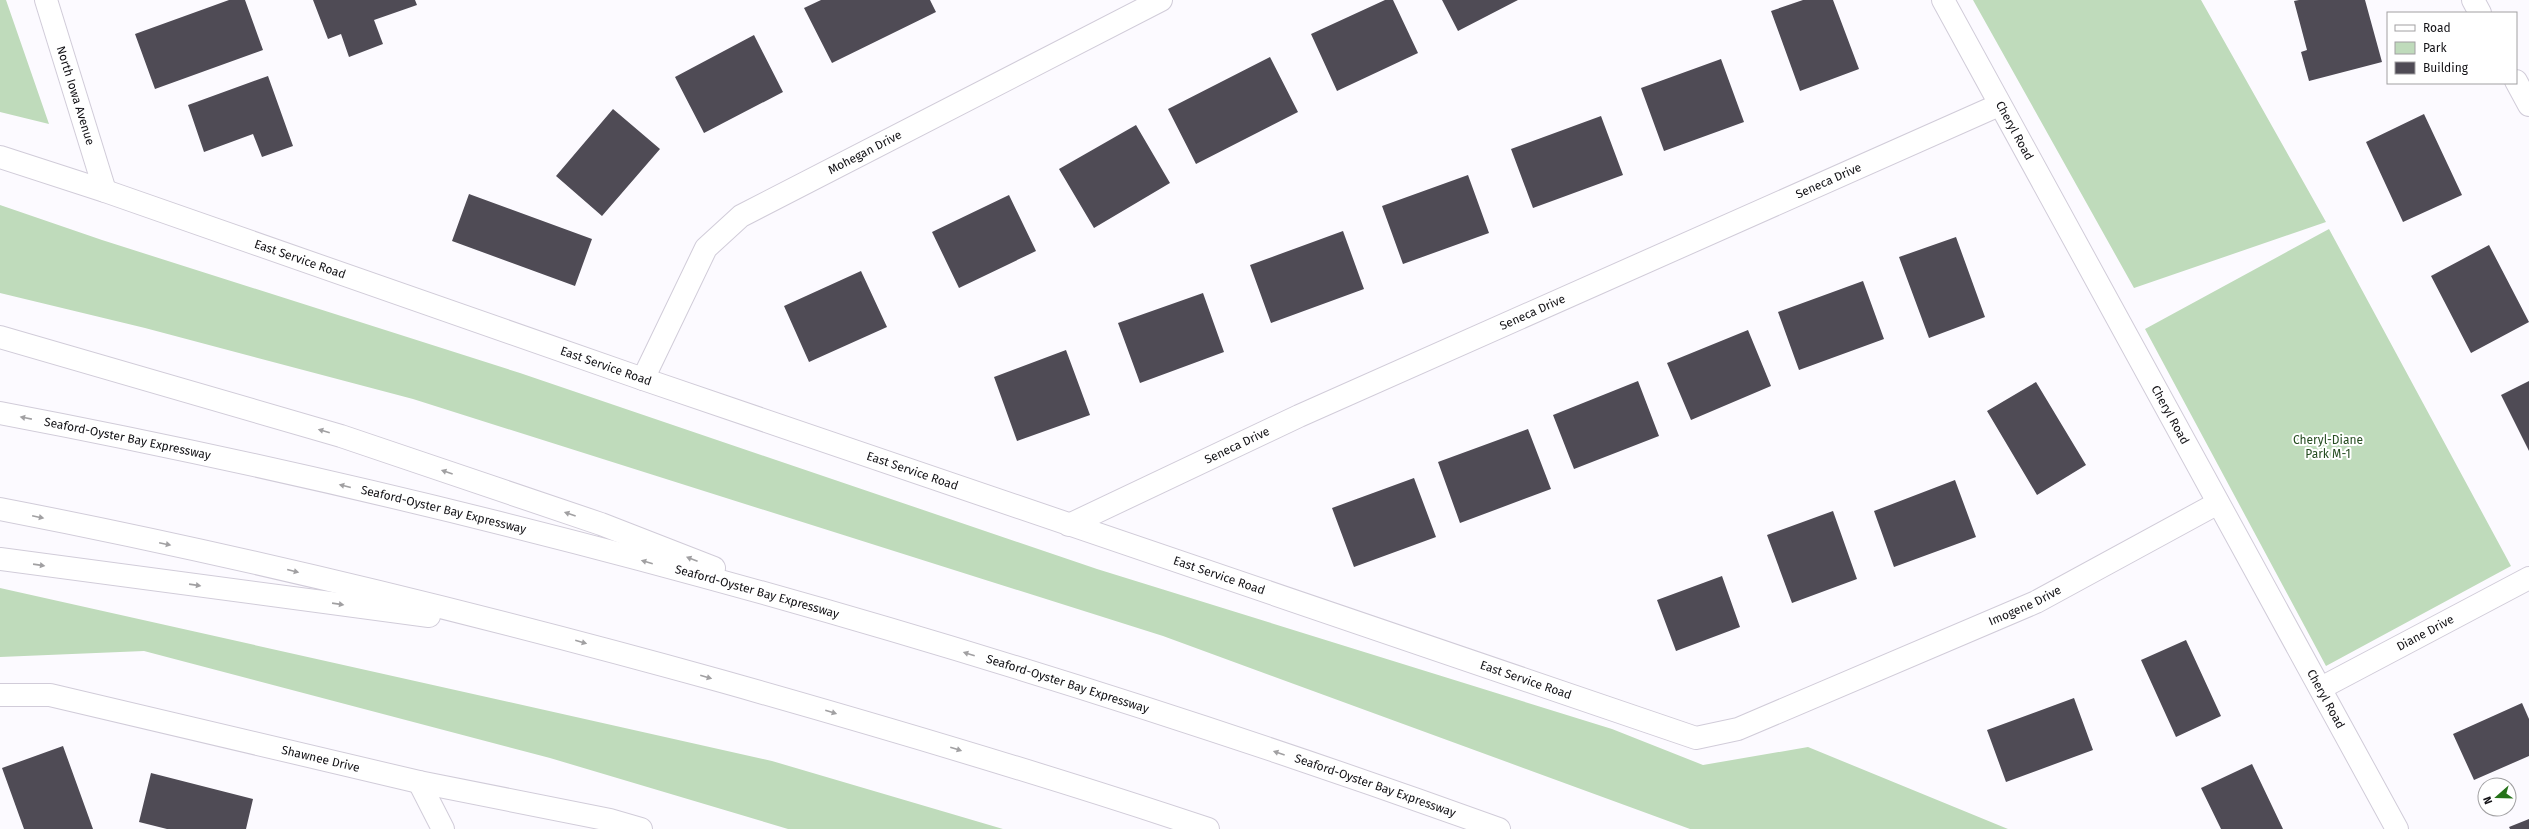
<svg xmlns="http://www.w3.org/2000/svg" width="2529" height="829" viewBox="0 0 2529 829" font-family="'Fira Sans',sans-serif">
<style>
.green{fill:#bfdbbb}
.building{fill:#4f4b55}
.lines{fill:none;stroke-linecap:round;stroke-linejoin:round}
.minor-casing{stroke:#d1ccd9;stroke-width:24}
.highway-casing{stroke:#d1ccd9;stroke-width:24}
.minor{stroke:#fff;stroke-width:22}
.highway{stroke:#fff;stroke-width:22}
.oneway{fill:#a1a0a2}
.labels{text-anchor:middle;stroke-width:4;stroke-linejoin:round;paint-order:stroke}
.street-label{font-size:12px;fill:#131216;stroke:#fff}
.park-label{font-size:12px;fill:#254c20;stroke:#fff}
</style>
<rect width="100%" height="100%" fill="#fcfaff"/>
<path class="green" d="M0,0H6L49,124L0,112Z
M1973,0H2201L2326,222L2134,288Z
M0,205L102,240L520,373L1097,569L1612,729L1703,765L1808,747L2008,829H1690L1163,636L413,399L145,328L0,293Z
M2329,229L2511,566L2326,666L2145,329Z
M0,588L772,761L1003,829H788L550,758L144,651L0,657Z"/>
<path class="building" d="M229,0H245L263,50L155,89L135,34Z
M313,0H415L417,5L374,20L383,44L349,57L341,34L328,39Z
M821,0H930L936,12L832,63L804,8Z
M1385,0H1393L1418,53L1337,91L1311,34Z
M1442,0H1518L1458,31Z
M1803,0H1833L1859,69L1800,91L1771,11Z
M2299,0H2365L2382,62L2309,81L2301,52L2307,50L2294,1Z
M754,35L783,92L704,133L675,77Z
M1270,57L1298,112L1196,164L1168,109Z
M1721,59L1744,122L1664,151L1641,88Z
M268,76L293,146L262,157L253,134L204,152L188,105Z
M613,109L660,149L602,216L556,176Z
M2424,114L2462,195L2403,222L2366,142Z
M1601,116L1623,175L1533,208L1511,149Z
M1136,125L1170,183L1094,228L1059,169Z
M1468,175L1489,233L1403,264L1382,206Z
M469,194L592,239L575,286L452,241Z
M1009,195L1036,251L959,288L932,232Z
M1343,231L1364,289L1271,323L1250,265Z
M1956,237L1985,317L1929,338L1899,257Z
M2489,245L2529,322L2471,353L2431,276Z
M861,271L887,327L809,362L784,306Z
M1863,281L1884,339L1799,370L1778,312Z
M1203,293L1224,352L1140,383L1118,323Z
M1748,330L1771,386L1691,420L1667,363Z
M1066,350L1090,415L1017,441L994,377Z
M1638,381L1659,436L1574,469L1553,415Z
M2529,381V451L2501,395Z
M2036,382L2086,465L2037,495L1987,411Z
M1528,429L1551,489L1460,523L1438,462Z
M1414,478L1436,537L1354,567L1332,508Z
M1955,480L1976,537L1894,567L1874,511Z
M1833,511L1857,579L1792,603L1767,535Z
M1722,576L1740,627L1676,651L1657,600Z
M2186,640L2221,716L2176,737L2141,660Z
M2074,698L2093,750L2006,782L1987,730Z
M2522,703L2529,719V756L2474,780L2453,734Z
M63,746L93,829H24L2,768Z
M2252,764L2283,829H2221L2201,788Z
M151,773L253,799L246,829H167L139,822Z
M2529,819V829H2510L2509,827Z"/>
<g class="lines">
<g class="minor-casing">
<g id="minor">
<path id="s1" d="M46,0L105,191"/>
<path id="s2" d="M1943,0L2397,829"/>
<path d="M2473,0L2480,13"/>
<path d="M2516,81L2529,105"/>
<path id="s3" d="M0,157L105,191L643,379L1696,738L1738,729L2036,602L2218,503"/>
<path id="s4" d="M643,379L706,248L741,216L1161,0"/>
<path id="s5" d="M1069,525L1299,416L1999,105"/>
<path id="s6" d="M2321,688L2529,578"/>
<path id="s7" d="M0,695H50L419,782L610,820L641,829"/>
<path d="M419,782L443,829"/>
</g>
</g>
<g class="highway-casing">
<g id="highway">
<path d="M0,337L341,436L601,524L714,568"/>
<path id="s8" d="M0,413C507,509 1013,654 1499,829"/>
<path d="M0,509C243,556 483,615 721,681C884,727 1047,775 1208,829"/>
<path d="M0,559L429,616"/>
</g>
</g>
<use href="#minor" class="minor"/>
<use href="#highway" class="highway"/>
</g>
<defs><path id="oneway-solid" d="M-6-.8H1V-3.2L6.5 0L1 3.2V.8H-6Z"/></defs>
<g class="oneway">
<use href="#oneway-solid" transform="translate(26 418) rotate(-169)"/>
<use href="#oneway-solid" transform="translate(324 431) rotate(-164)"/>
<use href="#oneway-solid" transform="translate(447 472) rotate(-161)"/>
<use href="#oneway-solid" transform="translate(345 486) rotate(-166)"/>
<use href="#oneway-solid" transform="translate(570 514) rotate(-161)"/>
<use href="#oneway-solid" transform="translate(38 517) rotate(12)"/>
<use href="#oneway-solid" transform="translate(165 544) rotate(12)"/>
<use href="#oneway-solid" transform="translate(692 559) rotate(-159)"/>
<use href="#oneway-solid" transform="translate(647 562) rotate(-164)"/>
<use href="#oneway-solid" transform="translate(39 565) rotate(8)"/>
<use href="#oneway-solid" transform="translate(293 571) rotate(14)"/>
<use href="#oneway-solid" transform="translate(195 585) rotate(8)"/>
<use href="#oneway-solid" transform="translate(338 604) rotate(8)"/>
<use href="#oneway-solid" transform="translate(581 642) rotate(16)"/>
<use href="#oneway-solid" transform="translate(969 654) rotate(-163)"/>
<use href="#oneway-solid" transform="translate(706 677) rotate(16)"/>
<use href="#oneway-solid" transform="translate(831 712) rotate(17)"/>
<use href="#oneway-solid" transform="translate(956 749) rotate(17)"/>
<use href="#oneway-solid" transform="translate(1279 753) rotate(-161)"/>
</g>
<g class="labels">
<g class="street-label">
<text dy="4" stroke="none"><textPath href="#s1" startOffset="100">North Iowa Avenue</textPath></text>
<text dy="4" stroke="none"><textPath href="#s2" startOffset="149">Cheryl Road</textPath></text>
<text dy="4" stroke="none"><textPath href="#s4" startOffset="332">Mohegan Drive</textPath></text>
<text dy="4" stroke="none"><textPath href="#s5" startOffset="834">Seneca Drive</textPath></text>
<text dy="4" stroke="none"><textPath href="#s3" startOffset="317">East Service Road</textPath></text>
<text dy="4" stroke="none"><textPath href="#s5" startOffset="510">Seneca Drive</textPath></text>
<text dy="4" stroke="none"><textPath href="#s3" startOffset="641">East Service Road</textPath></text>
<text dy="4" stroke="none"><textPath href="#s2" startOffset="473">Cheryl Road</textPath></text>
<text dy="4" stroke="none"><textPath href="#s8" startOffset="130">Seaford-Oyster Bay Expressway</textPath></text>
<text dy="4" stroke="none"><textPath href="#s5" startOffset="186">Seneca Drive</textPath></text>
<text dy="4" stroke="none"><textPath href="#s3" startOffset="965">East Service Road</textPath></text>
<text dy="4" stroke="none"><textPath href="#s8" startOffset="454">Seaford-Oyster Bay Expressway</textPath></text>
<text dy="4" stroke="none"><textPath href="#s3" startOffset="1289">East Service Road</textPath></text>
<text dy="4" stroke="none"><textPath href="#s8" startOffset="778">Seaford-Oyster Bay Expressway</textPath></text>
<text dy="4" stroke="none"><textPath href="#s3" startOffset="2148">Imogene Drive</textPath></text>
<text dy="4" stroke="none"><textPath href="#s6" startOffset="118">Diane Drive</textPath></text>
<text dy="4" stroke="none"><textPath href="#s3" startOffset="1613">East Service Road</textPath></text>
<text dy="4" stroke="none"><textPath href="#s8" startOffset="1102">Seaford-Oyster Bay Expressway</textPath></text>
<text dy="4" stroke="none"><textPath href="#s2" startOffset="797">Cheryl Road</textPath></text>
<text dy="4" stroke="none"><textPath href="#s7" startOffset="328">Shawnee Drive</textPath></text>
<text dy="4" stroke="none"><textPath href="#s8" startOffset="1426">Seaford-Oyster Bay Expressway</textPath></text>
</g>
<g class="park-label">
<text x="2328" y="444">Cheryl-Diane<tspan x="2328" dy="14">Park M-1</tspan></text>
</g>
</g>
<rect x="2387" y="12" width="130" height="72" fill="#ffffff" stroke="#a1a0a2"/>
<rect x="2395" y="25" width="20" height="6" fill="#ffffff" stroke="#a1a0a2"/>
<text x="2423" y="32" font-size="12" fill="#131216">Road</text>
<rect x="2395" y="42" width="20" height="12" fill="#bfdbbb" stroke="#a1a0a2"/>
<text x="2423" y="52" font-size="12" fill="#131216">Park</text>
<rect x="2395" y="62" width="20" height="12" fill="#4f4b55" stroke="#a1a0a2"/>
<text x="2423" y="72" font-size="12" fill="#131216">Building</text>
<g transform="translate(2497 797) rotate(250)"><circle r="19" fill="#ffffff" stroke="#a1a0a2"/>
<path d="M0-3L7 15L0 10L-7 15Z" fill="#257219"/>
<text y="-6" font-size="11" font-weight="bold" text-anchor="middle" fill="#131216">N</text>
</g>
</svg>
